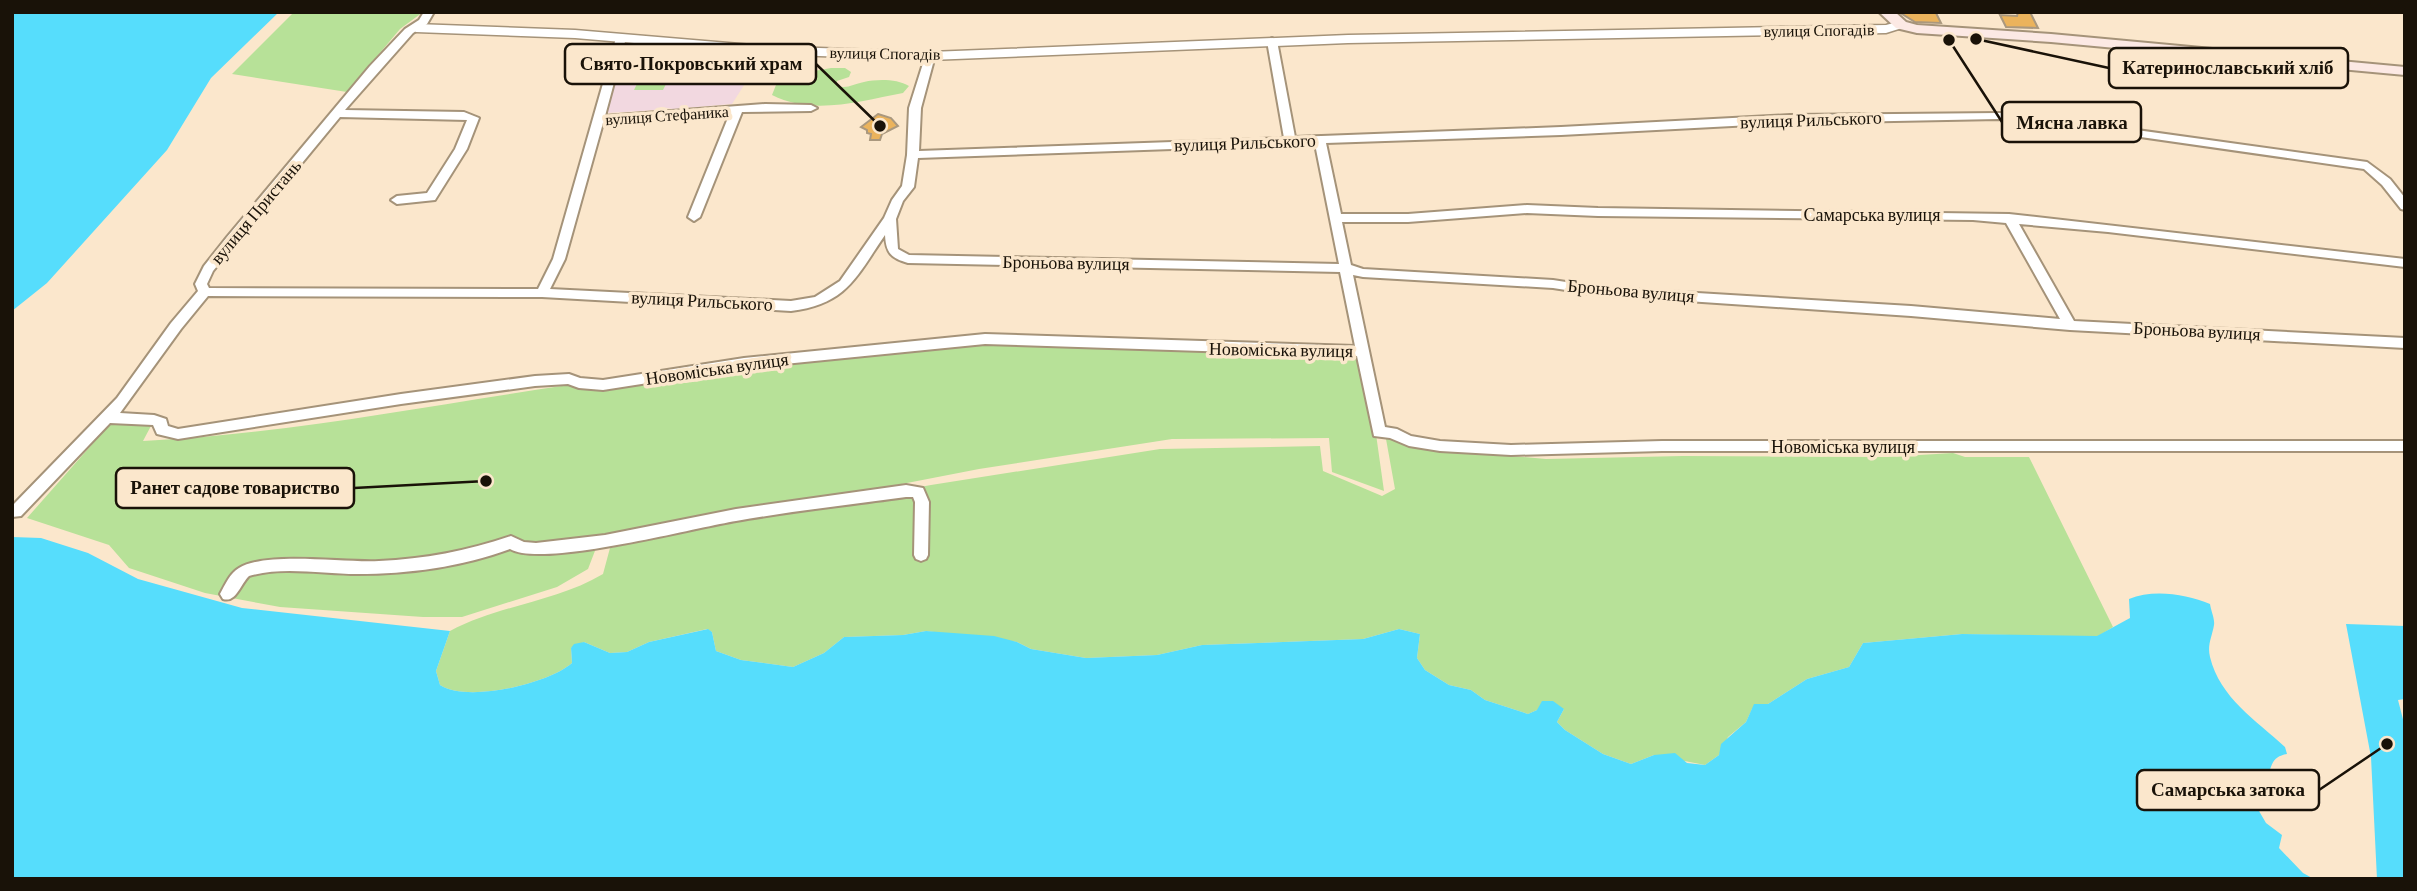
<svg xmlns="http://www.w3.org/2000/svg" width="2417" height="891" viewBox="0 0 2417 891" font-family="'Crimson Pro',serif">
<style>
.education{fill:#f2d8e0}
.green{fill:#b7e198}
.water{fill:#56ddfc}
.building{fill:#ebb35c;stroke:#aa987e;stroke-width:2}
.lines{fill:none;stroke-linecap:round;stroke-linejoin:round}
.minor-casing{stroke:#a59379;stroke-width:4}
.tertiary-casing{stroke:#a59379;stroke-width:3}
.secondary-casing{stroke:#a59379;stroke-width:4}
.minor{fill:#fff;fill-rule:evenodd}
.tertiary{fill:#fff;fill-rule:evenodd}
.secondary{fill:#fce9e4;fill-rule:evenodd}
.labels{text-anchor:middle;stroke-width:7;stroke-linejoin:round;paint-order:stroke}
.far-street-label{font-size:16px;fill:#191208;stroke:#fbe7cc}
.street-label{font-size:18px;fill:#191208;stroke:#fbe7cc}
.leader{fill:none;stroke:#191208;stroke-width:2.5}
.callout-dot{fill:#191208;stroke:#fbe7cc;stroke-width:2.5}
.callout{fill:#fbe7cc;stroke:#191208;stroke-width:2.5}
.callout-label{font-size:19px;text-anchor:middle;font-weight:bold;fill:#191208}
</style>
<rect width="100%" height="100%" fill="#fbe7cc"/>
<path class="education" d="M627,46L750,52L751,59L760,60L732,104L673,109L661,107L658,110L606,113Z"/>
<path class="green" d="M294,12H423L400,29L347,92L232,74Z
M648,61L677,62L663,90H634Z
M831,68H845L851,72L849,77L837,81V86C848,89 853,84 864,82C878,79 897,79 909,86L903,93C860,101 813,116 772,95L776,85L803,73Z
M999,344L1365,356L1384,491L1332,472L1329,438L1172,439L979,469L598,543L588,569L557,587L462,617H423L280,607L205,593L129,568L109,545L27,518L110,424H152L143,441C285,434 427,406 568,385L588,390L693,378L737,366L937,347Z
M1393,438L1429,449L1546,459L1683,456L1886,457L1953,453L1965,457H2029L2113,627L2097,637L1962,634L1863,643L1849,667L1807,679L1768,704L1752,709L1746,722L1728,737L1719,755L1705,765L1654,755L1631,764L1603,754L1565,730L1557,722L1564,709L1537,710L1528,714L1485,700L1471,690L1449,685L1425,670L1417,658L1420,634L1399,629L1363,639L1202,645L1157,655L1086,658L1031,649L1017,642L926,631L903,635L844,637L824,653L793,667L741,660L716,651L712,632L707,629L649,642L627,652L610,653L584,642L571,648L572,663C548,684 467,703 440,685L436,671L450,631C498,605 556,602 603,574L610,548L654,539L657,534L931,485L1160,449L1320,446L1323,471L1382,496L1395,489L1386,439Z"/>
<path class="water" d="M12,12H279L211,78L167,150L47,283L12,311Z
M12,537L41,538L88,553L138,579L242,608L450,631L436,671L440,685C467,703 548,684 572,663L571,648L574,644L584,642L610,653L627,652L649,642L708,629L712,632L716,651L741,660L793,667L824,653L844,637L903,635L926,631L994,636L1017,642L1031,649L1086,658L1157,655L1202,645L1363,639L1399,629L1420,634L1417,658L1425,670L1449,685L1471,690L1485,700L1528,714L1537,710L1542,701H1553L1564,709L1557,722L1565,730L1603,754L1631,764L1654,755L1675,753L1687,763L1705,765L1719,755L1721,744L1746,722L1754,704H1768L1807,679L1849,667L1863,643L1962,634L2097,636L2130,618L2129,599C2153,589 2186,594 2210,604C2211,611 2215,619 2214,625C2212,637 2207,645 2210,657C2220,698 2256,720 2285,747L2287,754C2275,756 2272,762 2269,773L2279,788L2277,796L2261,802L2259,811L2266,823L2282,835L2279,848L2303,873L2314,879H12Z
M2346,624L2405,626V699L2398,700L2405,727V879H2377L2371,757Z"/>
<path class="building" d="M1899,12L1936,13L1941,23L1915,22Z
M2018,12H2030L2038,28L2006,27L2000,15L2017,16Z
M878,114L891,118L898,126L882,134L880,140H870L871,134L867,133V130L861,127Z"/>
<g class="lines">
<g class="minor-casing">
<path id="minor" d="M424,12H434L427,24L413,33L345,110L464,112L479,118L467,149L435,200L397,204L391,200L397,196L427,193L455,149L467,120L340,117L213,271L207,284L209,288L538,289L553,259L616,38L621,35L626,38L605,116L765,104L811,105L817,108L811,111L742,112L700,217L694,221L688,217L730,113L603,123L565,259L550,289L791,301L815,297L840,281L884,218L892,200L902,186L907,155L909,108L926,54L930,53L935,56L921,108L919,151L1284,138L1267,41L1272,38L1277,41L1295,137L1561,127L1790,115L1999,113L2022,114L2367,162L2390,179L2405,198V210L2401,209L2382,185L2364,169L2022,120L1999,119L1790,123L1561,135L1326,143L1341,214H1408L1527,205L1598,208L2009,214L2405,259V267L2108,232L2019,224L2074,321L2405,338V348L2070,330L1911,316L1598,295L1553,288L1363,277L1353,275L1385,427L1397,429L1411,436L1440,441L1511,445L1662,441H2405V451H1662L1511,455L1440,451L1409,446L1390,438L1374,436L1357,356L985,344L744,368L603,390L579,388L568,384L535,386L401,404L178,439L157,434L153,425L110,423L21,516L12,517V506L117,398L171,323L198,291L195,284L204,266L227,237L370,66L405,29L419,20ZM1315,144L1339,264L909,255L898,249L896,219L903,201L914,187L918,158ZM1527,213L1598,216L1973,220L2006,223L2060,319L1911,306L1598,287L1553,280L1363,269L1351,265L1342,222H1408ZM885,235C886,253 891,258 908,263L1340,272L1355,346L985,334L744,358L603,380L580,378L569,374L535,376L401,394L178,429L168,426L166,419L154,415L120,413L181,329L208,296L542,297L791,311C847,304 856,277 885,235Z
M906,485L923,488L929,502L928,555L926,559L921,561L916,559L914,555L915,502L913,497H906C849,505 792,511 736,521C693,528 542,568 510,549C461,567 409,574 357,574C322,574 283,566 249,576C240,585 236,603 223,599L220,594C225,585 230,573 239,568C267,551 344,563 379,561C425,559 467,551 511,536L524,542L536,543L605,535L736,509Z"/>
</g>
<g class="tertiary-casing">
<path id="tertiary" d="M1901,21L1905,23V27L1886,33L1348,43L930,60L764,54L575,38L416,32L410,28L416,24L575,30L764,46L930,52L1348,35L1886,25Z"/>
</g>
<g class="secondary-casing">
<path id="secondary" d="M1879,12H1895L1906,22L1917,25L2051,34L2405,67V75L2051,42L1917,33L1896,28Z"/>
</g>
<use href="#minor" class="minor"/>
<use href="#tertiary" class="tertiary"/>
<use href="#secondary" class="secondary"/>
</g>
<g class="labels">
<g class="far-street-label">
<text transform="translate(1819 30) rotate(-1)" y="6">вулиця Спогадів</text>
<text transform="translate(885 53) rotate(1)" y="6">вулиця Спогадів</text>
<text transform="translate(667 115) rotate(-4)" y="6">вулиця Стефаника</text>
</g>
<g class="street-label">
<text transform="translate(1811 120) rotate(-2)" y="6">вулиця Рильського</text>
<text transform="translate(1245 143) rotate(-2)" y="6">вулиця Рильського</text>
<text transform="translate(256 212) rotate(-50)" y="6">вулиця Пристань</text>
<text x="1872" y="221">Самарська вулиця</text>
<text transform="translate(1066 263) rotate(1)" y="6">Броньова вулиця</text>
<text transform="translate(1631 291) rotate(5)" y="6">Броньова вулиця</text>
<text transform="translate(702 301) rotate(3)" y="6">вулиця Рильського</text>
<text transform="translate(2197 331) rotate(3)" y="6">Броньова вулиця</text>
<text transform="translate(1281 350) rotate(1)" y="6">Новоміська вулиця</text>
<text transform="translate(717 369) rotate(-8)" y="6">Новоміська вулиця</text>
<text x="1843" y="453">Новоміська вулиця</text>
</g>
</g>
<path class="leader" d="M880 126L816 64M1976 39L2109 68M1949 40L2002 122M486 481L354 488M2387 744L2319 790"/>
<g class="callout-dot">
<circle cx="880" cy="126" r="7"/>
<circle cx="1976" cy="39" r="7"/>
<circle cx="1949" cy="40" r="7"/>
<circle cx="486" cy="481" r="7"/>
<circle cx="2387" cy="744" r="7"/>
</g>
<g class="callout">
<rect x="565" y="44" width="251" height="40" rx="7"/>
<rect x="2109" y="48" width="239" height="40" rx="7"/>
<rect x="2002" y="102" width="139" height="40" rx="7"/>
<rect x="116" y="468" width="238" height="40" rx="7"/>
<rect x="2137" y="770" width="182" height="40" rx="7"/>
</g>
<g class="callout-label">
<text x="691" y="70">Свято-Покровський храм</text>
<text x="2228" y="74">Катеринославський хліб</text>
<text x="2072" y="129">Мясна лавка</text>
<text x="235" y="494">Ранет садове товариство</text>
<text x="2228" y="796">Самарська затока</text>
</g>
<rect width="2417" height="891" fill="none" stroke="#191208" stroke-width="28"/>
</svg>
